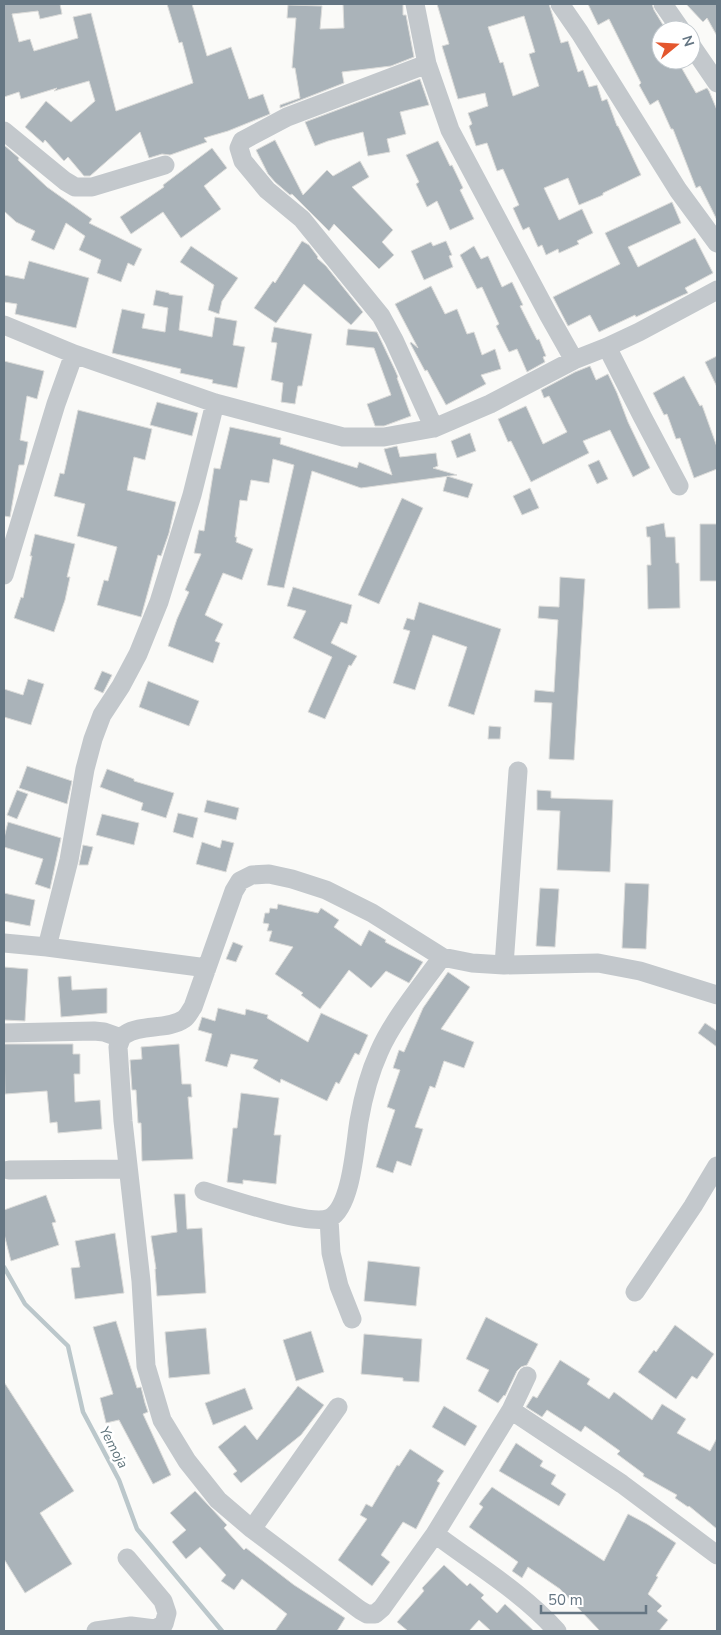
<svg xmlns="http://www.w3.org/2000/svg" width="721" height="1635" viewBox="0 0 721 1635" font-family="'Nunito Sans',sans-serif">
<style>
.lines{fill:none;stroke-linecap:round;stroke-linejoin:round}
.stream{stroke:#bbc7cb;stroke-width:4.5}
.building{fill:#aab3b9;stroke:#dcdcda;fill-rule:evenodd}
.minor{stroke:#c3c8cc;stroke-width:19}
.labels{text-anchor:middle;stroke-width:5;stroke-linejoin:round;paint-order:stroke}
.water-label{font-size:14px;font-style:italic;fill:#60757c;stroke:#fff}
</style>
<rect width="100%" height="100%" fill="#fafaf8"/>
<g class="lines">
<path class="stream" d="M4,1267L25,1304L68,1346L83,1412L119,1480L137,1529L222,1631"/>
</g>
<path class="building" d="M4,4H60L62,14L40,19L38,11L12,14L19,42L30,39L34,51L78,38L73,17L91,13L116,111L193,83L182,42L179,43L167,4H192L207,56L231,47L249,99L263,94L270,114L228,131L204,138L207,142L170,155L162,154L149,158L140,132L90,176H84L68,157L64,161L45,140L43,143L25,127L46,101L71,122L95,101L89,81L54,91L57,88L21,99L19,92L4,97Z
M343,4H403V15H406L414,57L391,66L342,72L344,83L280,108V105L300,98L295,68H292L296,18H287L288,5L322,6L320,29L344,28Z
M437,4H549L561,43L568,41L578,72L583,70L589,87L597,85L602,101L607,99L617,126H618L641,175L603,193V195L579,205L568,178L544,188L559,220L582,209L593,233L577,241L579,244L559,253L558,249L546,255L542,245L538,247L529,227L523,230L513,208L519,205L503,169L497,171L487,143L476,146L469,126L472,124L468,113L488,106L485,93L458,99L442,46L449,44ZM524,16L535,52L529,54L539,86L513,96L503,62L500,63L488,27Z
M588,4H652L654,10L666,30H661V60H677L696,93L707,88L709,91L717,110V220L700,186L696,188L673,129H671L658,100L650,105L639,85L641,83L609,19L598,25Z
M686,4H717V36L707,18L703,22Z
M420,79L429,105L400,112L406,134L387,139L390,152L368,156L363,132L328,141L315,146L305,122Z
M275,140L303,195L327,170L333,176L360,161L369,177L352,187L393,230L382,242L394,255L379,269L334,224L329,231L292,194L290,195L275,182L268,174L256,150Z
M438,141L450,166L452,165L463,188L460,190L474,219L450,230L437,201L427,207L416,184L419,182L406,155Z
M4,145L19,158L18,160L47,187L92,219L89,223L142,249L134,266L128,263L121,282L97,273L101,260L79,250L85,236L66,223L54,250L31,240L35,231L16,222L4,211Z
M212,148L227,168L204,186L221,209L181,238L163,212L131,234L120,217L164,187L163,185Z
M672,202L681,223L628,247L638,267L695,238L713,273L685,288L688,293L683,295L636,317L635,315L599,332L590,315L568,326L553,297L620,264L605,233Z
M302,241L309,245L318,257L317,258L326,266L363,312L351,325L304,284L276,323L254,308L273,281L275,283Z
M446,241L452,255L449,256L453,267L424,280L411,251L431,242L433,246Z
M191,246L238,278L222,301L219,314L208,310L214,285L180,262Z
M474,246L481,259L488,256L502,287L512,282L523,305L520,306L537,340L539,339L546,356L543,357L545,362L527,372L517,349L509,352L496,326L499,324L482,287L477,289L460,255Z
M29,261L89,278L76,328L15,314L17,304L4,302V275L24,279Z
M431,286L445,314L457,309L467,334L474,332L482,355L495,349L501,369L481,375L486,384L446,405L427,370L425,371L410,343L411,342L418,348L395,304Z
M156,290L169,293V294L183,296L179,330L212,337L215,317L237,321L233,345L245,347L237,388L212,383L213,380L180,373L181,369L112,353L122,309L145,314L142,328L165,332L168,308L153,305Z
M274,327L312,334L302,386H298L295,404L281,402L283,383L271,380L277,343L271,342Z
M348,329L377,332L395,370L398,377L397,378L411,416L384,426H375L367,404L391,395L374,348L346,345Z
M717,356V387L705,362Z
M4,361L44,371L37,399L27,396L20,440L28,442L24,465H19L10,517L4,516Z
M590,366L596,380L608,374L617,393L628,422L650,468L633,477L610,430L583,441L589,453L531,482L511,441L508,442L498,419L526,406L543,444L567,432L549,396L544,398L541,390L575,372Z
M684,376L700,406L702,405L717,447V469L694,478L680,438L676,439L667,414L664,415L653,393Z
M157,402L198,413L192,436L150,425Z
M78,410L152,429L145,460L134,457L127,490L176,502L169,533L161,556L158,555L141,617L97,605L104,580L108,581L117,547L77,536L85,504L54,496L60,473L64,474Z
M230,427L281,438L280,444L357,468L359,462L392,475L384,449L397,446L400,457L436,453L438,466L433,468L457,475L361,488L312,471L284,588L267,585L294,465L273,459L269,483L251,480L247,501L240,500L235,537H237L236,542L253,549L242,580L223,573L205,615L223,624L215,641L220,643L213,663L168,646L177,619L189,592L185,590L201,554L194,553L199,530L204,531L214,468L220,469Z
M470,433L476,451L457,458L451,441Z
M599,460L608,479L597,484L588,465Z
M447,476L473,484L468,498L443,491Z
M530,488L539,508L522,515L513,496Z
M402,498L423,508L379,604L358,595Z
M664,523L666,537H675L676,563H679L680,608L648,609L647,565H651L650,537H647L646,527Z
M700,524H717V581H700Z
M35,534L75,544L67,577H70L65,600L54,632L14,618L21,597L23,598L32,556H30Z
M560,577L585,579L574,760L549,759L552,703L534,702L535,690L554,692L558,620L538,618L539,606L559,607Z
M293,587L352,605L347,624L341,622L331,643L357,656L351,666L349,665L325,719L308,712L332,657L293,638L306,611L287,606Z
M419,602L501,629L474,715L448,706L467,647L433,635L415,690L393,683L410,631L403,629L407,618L414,620Z
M102,671L112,675L103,693L94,689Z
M28,679L44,684L31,725L4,717V689L23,695Z
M148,681L199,701L189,726L139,707Z
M489,726L501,727L500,739H488Z
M27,766L72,781L67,804L19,788Z
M107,769L134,779V781L174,793L166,818L141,810L143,803L100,787Z
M17,790L28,794L17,819L7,815Z
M537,790L551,791V798L613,800L610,872L557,870L560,811L537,810Z
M207,800L239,808L236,820L204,812Z
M178,813L198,818L193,838L173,832Z
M102,814L139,823L134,845L96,835Z
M8,822L61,838L50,889L35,884L43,859L4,847V838Z
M222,840L234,843L226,872L196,864L202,842L220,848Z
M83,845L93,847L88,865H79Z
M625,883L649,884L646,949L622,948Z
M540,888L559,889L555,947L536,946Z
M4,893L35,900L30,926L4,921Z
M278,904L318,913L321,908L339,920L334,927L361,946L369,930L386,940L385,942L423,962L409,983L386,971L371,988L349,970L320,1009L301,995L303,993L275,974L293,947L269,941L272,931H267L269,924L263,923L265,913H269L270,908L277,909Z
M233,942L243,946L236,962L226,959Z
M4,967L28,969L25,1021L4,1020Z
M448,972L470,987L441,1029L474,1042L464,1068L444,1061L435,1088L430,1086L415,1127L423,1129L411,1166L397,1161L393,1173L376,1167L395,1110L387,1107L400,1070L393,1068L399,1050L404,1052L423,1008Z
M71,976L72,990L107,988V1013L61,1017L58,977Z
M218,1008L245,1015L246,1009L268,1015L267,1018L308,1042L321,1013L368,1035L359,1055L355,1053L339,1084L336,1082L327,1101L281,1079L280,1083L253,1068L258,1060L231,1054L227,1067L205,1061L212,1034L198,1030L202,1017L215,1021Z
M705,1023L717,1031V1047L698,1033Z
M4,1044H73V1054H80V1074H74L75,1102L100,1100L102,1129L58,1133L57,1122L50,1123L47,1091L5,1094Z
M179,1044L182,1084H191L192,1097H188L193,1159L142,1161L141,1123H138L136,1090H132L130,1060L142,1059L141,1047Z
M241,1093L279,1098L274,1135H281L276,1184L243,1180V1184L227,1182L233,1128H237Z
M174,1194H185L187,1229L202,1228L206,1293L157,1296L155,1269H156L151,1236L177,1232Z
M46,1195L56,1222L52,1223L59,1245L11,1261L4,1234V1210Z
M115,1233L124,1293L75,1299L71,1268L80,1267L75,1241Z
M368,1261L420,1267L416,1306L364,1301Z
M486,1317L538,1344L527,1365L521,1367L517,1371L505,1396L504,1395L498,1403L478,1391L489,1370L466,1359Z
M116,1321L137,1388L141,1387L145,1403L148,1412L143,1414L171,1475L153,1484L119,1420L106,1423L100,1398L113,1394L93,1327Z
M675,1325L714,1354L697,1379L692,1376L676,1399L638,1372L654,1350L656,1352Z
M206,1328L210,1374L169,1378L165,1332Z
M311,1331L324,1372L296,1381L283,1340Z
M364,1334L422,1339L419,1382L403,1381V1378L361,1374Z
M560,1360L590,1379L587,1384L609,1399L614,1392L652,1420L662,1404L686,1419L677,1433L710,1451L717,1438V1529L689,1506L688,1507L675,1498L677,1495L643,1476L644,1474L617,1454L620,1451L585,1426L581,1432L547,1410L542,1417L526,1407L533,1396L537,1398Z
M4,1382L74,1491L40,1513L72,1564L25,1593L4,1559Z
M298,1386L324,1405L301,1435L241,1483L233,1474L237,1471L218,1447L245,1425L257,1440Z
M245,1388L253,1409L213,1425L205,1403Z
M444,1406L477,1426L465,1446L432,1427Z
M516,1443L543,1461L540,1466L556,1475L551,1484L566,1494L559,1506L499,1471Z
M410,1449L444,1471L437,1481L440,1483L416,1529L403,1522L381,1555L390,1562L372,1586L338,1560L367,1519L360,1515L366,1504L372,1507L397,1465L399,1466Z
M492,1487L604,1561L628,1514L647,1524L676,1543L656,1576L658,1577L648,1594L662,1606L657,1611L668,1620L659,1631H600L560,1589L528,1567L522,1578L512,1571L518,1562L469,1527L483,1507L479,1504Z
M195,1491L227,1525L224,1528L244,1550L246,1548L294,1585L345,1618L337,1631H275L287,1614L242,1579L234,1590L221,1581L226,1575L200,1547L186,1559L172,1542L186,1530L170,1513Z
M444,1565L467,1586L470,1583L484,1595L481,1598L497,1613L505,1604L534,1631H491L479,1620L469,1631H408L397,1622L424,1591L422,1588Z"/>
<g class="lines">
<path class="minor" d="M415,4L427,64L450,130L548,314L574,360
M560,4L580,33L678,190L717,243
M663,4L681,30
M691,45L717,83
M427,64L287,117L242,141L239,148L243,161L267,190L302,219L381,316L394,340L434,428
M4,131L65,181L75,187H92L165,165
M4,325L74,354L215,403L343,437H384L434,428L490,404L574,360L607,347L639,332L717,290
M607,347L642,416L679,486
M4,575L56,404L74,354
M4,943L47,947L207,968
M47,947L69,860L85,769L93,739L102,715L121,686L138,654L159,602L192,495L215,403
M504,965L518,771
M4,1033L94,1031L104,1032L121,1038
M9,1170L128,1169
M204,1191C226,1198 312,1227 330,1218C352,1206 355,1144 359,1121C363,1098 369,1074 379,1052C392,1021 422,985 442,957
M329,1219L331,1253L339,1286L352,1319
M635,1292L693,1206L717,1166
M527,1376L511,1410L435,1534L382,1608L375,1614H367L360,1610L252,1529L218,1500L187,1461L162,1420L146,1366L141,1281L123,1121L118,1047C120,1042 121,1036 126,1034C141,1024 168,1030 184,1019C188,1016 190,1011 193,1007L234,891L240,881L252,875L269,874L292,879L326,890L372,913L442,957L472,963L504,965L598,963L640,971L717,995
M511,1410L622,1484L717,1555
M252,1529L338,1407
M435,1534C476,1565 522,1592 557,1631
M96,1631L131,1626L155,1629L164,1624L167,1613L163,1601L127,1558"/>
</g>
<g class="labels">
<g class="water-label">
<text transform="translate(114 1447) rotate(62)" y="5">Yemoja</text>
</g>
</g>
<rect width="721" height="1635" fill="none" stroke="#657683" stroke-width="10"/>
<g transform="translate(676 45) rotate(72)"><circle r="24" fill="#ffffff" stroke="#c1c8cd"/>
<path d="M0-4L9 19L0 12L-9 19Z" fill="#e4572e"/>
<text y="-8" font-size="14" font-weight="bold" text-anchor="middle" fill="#657683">N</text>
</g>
<path d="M541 1605v8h105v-8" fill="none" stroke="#657683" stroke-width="2.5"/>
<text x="548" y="1605" font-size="15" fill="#657683" stroke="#ffffff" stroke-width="4" paint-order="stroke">50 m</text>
</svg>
